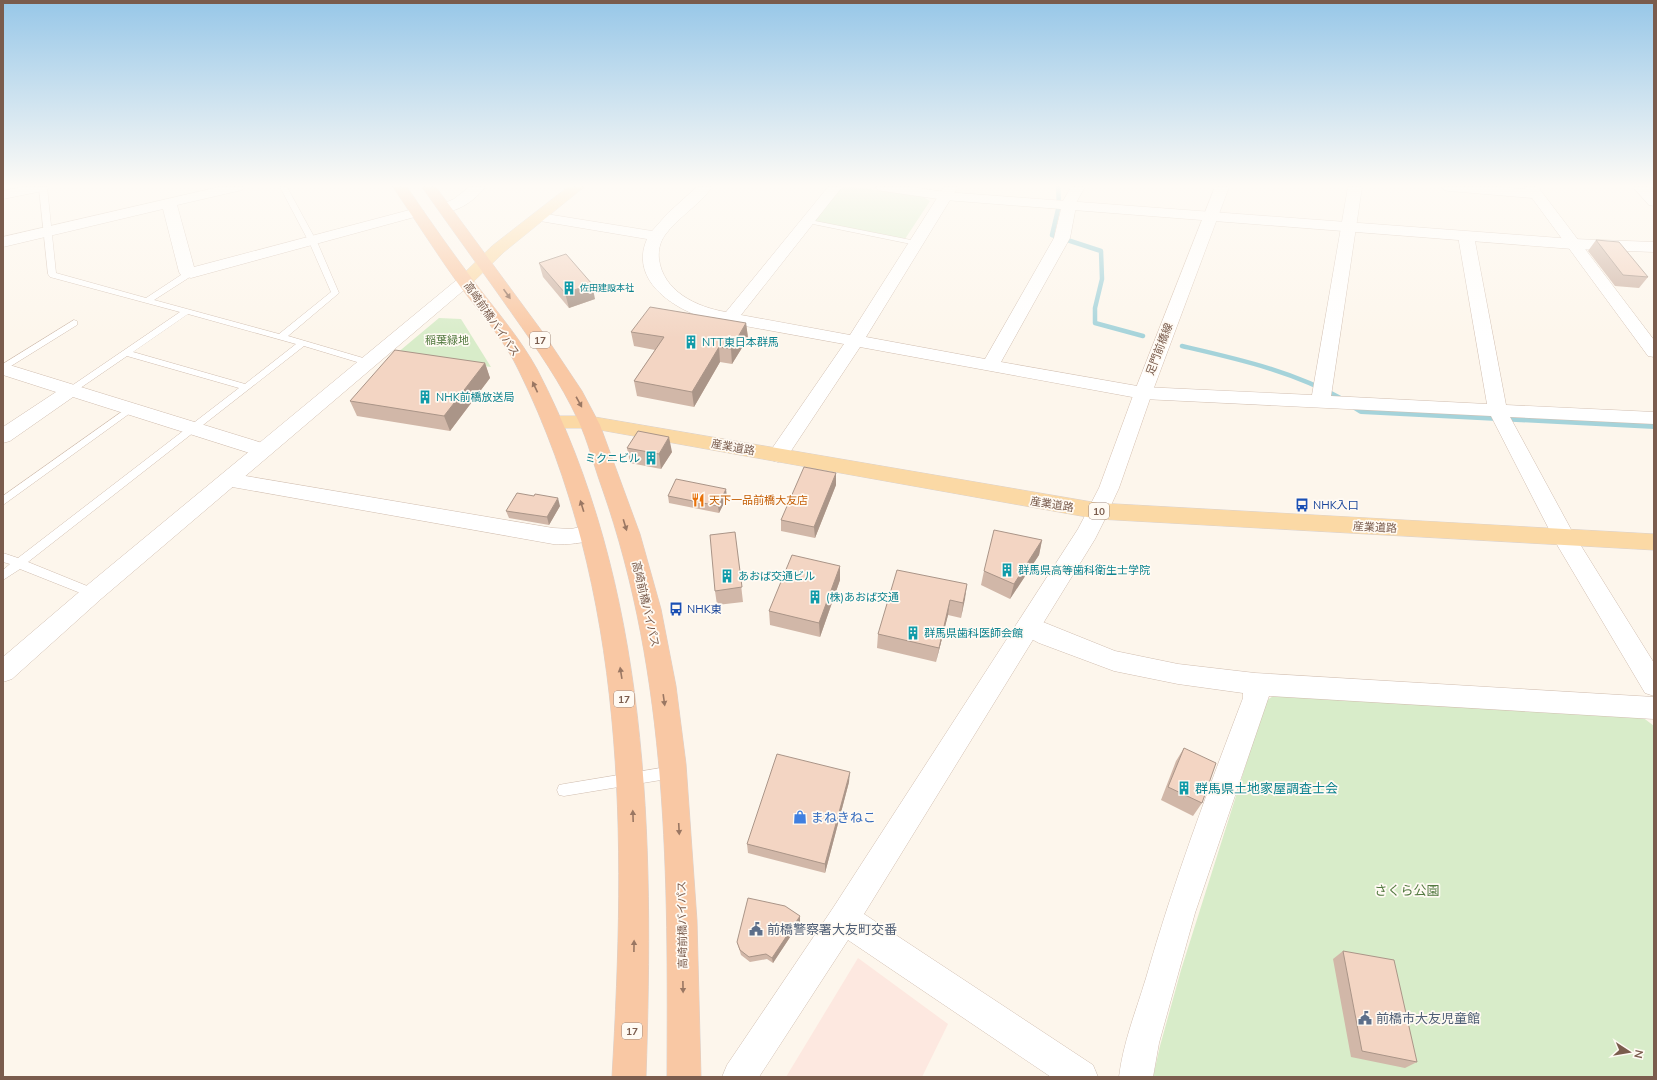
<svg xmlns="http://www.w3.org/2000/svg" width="1657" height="1080" viewBox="0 0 1657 1080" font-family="Mulish,'Noto Sans JP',sans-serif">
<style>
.commercial{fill:#fde8e0}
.green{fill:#d8ecc9}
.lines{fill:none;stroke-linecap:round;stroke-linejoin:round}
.stream-far1{stroke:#a5d3da;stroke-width:4.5}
.stream{stroke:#a5d3da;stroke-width:6}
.service-casing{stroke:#d1beb0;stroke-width:1}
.minor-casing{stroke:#d1beb0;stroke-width:1}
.tertiary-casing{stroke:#d1beb0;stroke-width:1}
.secondary-casing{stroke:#d6c0b0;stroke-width:1}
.primary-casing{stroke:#dad1cd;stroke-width:1}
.trunk-casing{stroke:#dad1cd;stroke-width:1}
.service{fill:#fff;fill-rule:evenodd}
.minor{fill:#fff;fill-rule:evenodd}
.tertiary{fill:#fff;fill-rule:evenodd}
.secondary{fill:#fff;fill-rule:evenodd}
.primary{fill:#fbd9a5;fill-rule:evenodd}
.trunk{fill:#f9c8a4;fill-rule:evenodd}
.wall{fill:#d1b7a8}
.shaded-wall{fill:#aa9588}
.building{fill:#f3d5c3;stroke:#aa9588}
.oneway{fill:#9a7763}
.labels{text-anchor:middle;stroke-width:3.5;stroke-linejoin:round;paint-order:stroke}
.far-culture-label{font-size:9px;fill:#0d838f;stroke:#fffaf3;text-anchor:start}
.shield{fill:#fffaf3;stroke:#a28b7f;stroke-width:1}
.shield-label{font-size:10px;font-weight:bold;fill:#7a5c4d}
.street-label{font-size:11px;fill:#7a5c4d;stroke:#fffaf3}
.park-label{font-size:11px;fill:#537a41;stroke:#fffaf3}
.culture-label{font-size:11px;fill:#0d838f;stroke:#fffaf3;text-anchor:start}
.food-label{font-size:11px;fill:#c56008;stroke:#fffaf3;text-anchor:start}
.transit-label{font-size:11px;fill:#164399;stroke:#fffaf3;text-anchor:start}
.near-culture-label{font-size:13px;fill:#0d838f;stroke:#fffaf3;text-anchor:start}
.near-shop-label{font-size:13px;fill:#366cbe;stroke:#fffaf3;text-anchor:start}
.near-park-label{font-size:13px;fill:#537a41;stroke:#fffaf3}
.near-service-label{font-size:13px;fill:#4e5e75;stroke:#fffaf3;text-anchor:start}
</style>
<rect width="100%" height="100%" fill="#fdf6ec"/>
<path class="commercial" d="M858,958L948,1024L922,1077H786Z"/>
<path class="green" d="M840,187H855L923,197L930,201L905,239L816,222L812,218L837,188Z
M439,318L461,319L491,367L396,354Z
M1276,694L1641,716L1654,726V1077H1153L1160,1046L1181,970L1266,701Z"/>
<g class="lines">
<path class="stream-far1" d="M1058,187L1059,205L1052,235L1101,251L1102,279L1095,308V323L1143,336
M1182,346C1238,359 1293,371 1344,400"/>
<path class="stream" d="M1353,406L1361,411L1654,426"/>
<g class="service-casing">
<path id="service" d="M39,187H47L56,273L146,298L187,271H193V275L154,300L279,334L331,292L310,244L280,187H287L318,244L339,293L288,336L370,360L372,362L367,365L304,346L28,562L97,590L99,593L97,596L93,598L20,569L3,580V570L10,564L3,562V553L18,558L239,388L127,356L73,393H67V389L180,312L50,277L48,274ZM188,314L296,344L245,384L133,352Z
M805,219L916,241L920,243L916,245L808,223L804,221Z
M74,320L77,321V325L3,371V364Z
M130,406L135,409L133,411L3,505V496Z
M673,766L678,768L680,772L678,776L673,778L564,796L559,795L557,790L559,785L564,784Z"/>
</g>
<g class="minor-casing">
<path id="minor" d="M219,187H244L242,190L177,205L194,267L417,208L422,209L424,212L422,215L191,278L181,275L179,272L163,209L3,247V237Z
M469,187H485C477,199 455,215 440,211L438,208L440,205L454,199Z
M697,187H712C700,205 678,217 665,235C660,242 658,250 659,259C663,291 696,307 726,312L828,187H842L741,315L850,335L944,187H958L866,337L985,359L1054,238L1063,201L1071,187H1085L1077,201L1070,238L1001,362L1143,387L1312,395L1348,187H1362L1331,396L1487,404L1458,236L1461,233H1471L1474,236L1506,405L1654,412V424L1510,417L1573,533L1654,663V696L1645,693L1556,543L1491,416L1143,399L860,347L785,460L778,462L771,460L768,455L771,450L844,344L712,320C678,312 628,282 647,239L540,221L535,220L533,217L535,214L540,213L652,231L668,213Z
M1442,187H1500L1525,189L1524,187H1538L1654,340V357L1648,356L1532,198L1449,191L1444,190Z
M3,363L269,445L272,450L269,455L262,457L73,397L10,441L3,443V427L56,392L3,375Z
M228,473L553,528L571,529L590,525L598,527L601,533L598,539C582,543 569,545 553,544L221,485L218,480L221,475Z
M1028,616L1115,651L1178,664L1255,673L1654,697V719L1269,696L1195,913L1159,1043L1153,1077H1119C1123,1043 1136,1011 1146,978C1173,883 1208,790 1243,698V693L1178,684L1114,671L1039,643L1020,633L1016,626L1020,619Z"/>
</g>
<g class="tertiary-casing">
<path id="tertiary" d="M22,187H49L47,190L3,199V191Z
M876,187H912L945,192L1573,239L1654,242V252L1573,249L945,200L883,191L878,190Z
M1633,187H1648L1654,193V206L1649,205Z
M465,276L471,278L473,281L471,284L101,599L12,679L3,682V657L85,587L459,278Z
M1098,503L1106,506L1109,511L1095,539L864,914L1093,1065L1098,1077H1051L848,940L759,1077H722L727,1065L833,908L1078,529L1090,506Z"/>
</g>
<g class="secondary-casing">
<path id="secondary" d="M1215,187H1229L1152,393L1119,488L1106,516L1098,519L1090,516L1087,511L1099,488L1134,393Z"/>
</g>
<g class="primary-casing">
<path id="primary" d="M568,187H584L504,252L471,284L465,286L459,284L457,281L459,278L492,246Z
M552,416H589L1098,503L1654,534V550L1098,519L589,428H552L545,427L542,422L545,417Z"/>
</g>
<g class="trunk-casing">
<path id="trunk" d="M393,187H407C430,221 454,255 479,288C499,314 521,340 537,369C651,587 654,838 646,1077H612C626,836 628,593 519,371C505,341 482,315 462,289C438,256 416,221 393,187Z
M422,187H436L544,334L582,391L600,425L640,534L661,609L676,686L686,764L697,921L701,1077H667C668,877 669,679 602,488C594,466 588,441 578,420C561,383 537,349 513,315C483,272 452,230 422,187Z"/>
</g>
<use href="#service" class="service"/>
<use href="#minor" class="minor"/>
<use href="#tertiary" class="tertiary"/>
<use href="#secondary" class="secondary"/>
<use href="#primary" class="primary"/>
<use href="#trunk" class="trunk"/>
</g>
<path class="wall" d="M1650,187H1654V191Z
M1596,240L1648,277L1639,288L1615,286L1588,251Z
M539,263L595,299L569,308L543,277Z
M746,323L748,338L732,364L720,362L694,407L637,396L634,381L655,350L634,346L631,332Z
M485,363L490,378L450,431L357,416L350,401Z
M627,448L672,452L661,469L630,463Z
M836,473V485L815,538L781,531V520Z
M668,496L727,497L719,513L669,503Z
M560,506L549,525L509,518L506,511Z
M735,532L743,602L717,605L715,591Z
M1042,540L1039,555L1010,599L981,585L984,571Z
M840,566V580L820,637L770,625L769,611Z
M967,584L961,618L948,615L936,662L877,648L878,634Z
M1184,748L1202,803L1193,816L1161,800L1176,761Z
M849,782L825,873L748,853L747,844Z
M800,922L773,963L767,959L750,962L741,955L737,942Z
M1343,951L1417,1062L1405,1068L1351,1057L1333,959Z"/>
<path class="shaded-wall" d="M592,284L595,299L569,308L565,293Z
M746,323L748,338L732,364L731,349Z
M719,347L720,362L694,407L692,392Z
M485,363L490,378L450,431L444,416Z
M669,437L672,452L661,469L659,454Z
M836,473V485L815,538L814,527Z
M726,489L727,497L719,513L718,506Z
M558,498L560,506L549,525L547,517Z
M1042,540L1039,555L1010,599L1014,584Z
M840,566V580L820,637L819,623Z
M967,584L965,599L961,618L963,603Z
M950,600L948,615L936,662L939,648Z
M850,772L849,782L825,873V864Z
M800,916V922L773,963L772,958Z"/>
<path class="building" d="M1596,240L1619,242L1648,277L1623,275Z
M566,254L592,284L565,293L539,263Z
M650,307L746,323L731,349L719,347L692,392L634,381L664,337L631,332Z
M395,350L485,363L444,416L350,401Z
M638,431L669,437L659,454L627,448Z
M804,467L836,473L814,527L781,520Z
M676,479L726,489L718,506L668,496Z
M517,493L534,496L535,494L558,498L547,517L506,511Z
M994,530L1042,540L1014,584L984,571Z
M735,532L742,587L715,591L710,535Z
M792,555L840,566L819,623L769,611Z
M897,570L967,584L963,603L950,600L939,648L878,634Z
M1184,748L1216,763L1202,803L1168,787Z
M777,754L850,772L825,864L747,844Z
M748,898L785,906L800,916L772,958L766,954L749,957L740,950L737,942Z
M1343,951L1394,960L1417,1062L1362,1051Z"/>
<defs><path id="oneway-solid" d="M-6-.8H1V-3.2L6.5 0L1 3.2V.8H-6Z"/></defs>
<g class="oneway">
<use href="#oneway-solid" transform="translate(507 294) rotate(55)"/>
<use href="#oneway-solid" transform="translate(535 387) rotate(-115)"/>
<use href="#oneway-solid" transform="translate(579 402) rotate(61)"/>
<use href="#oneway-solid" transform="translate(582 506) rotate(-107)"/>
<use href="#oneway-solid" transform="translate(625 525) rotate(73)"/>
<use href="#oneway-solid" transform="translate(621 673) rotate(-99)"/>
<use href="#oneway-solid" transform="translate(664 700) rotate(82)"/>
<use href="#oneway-solid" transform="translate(633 816) rotate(-92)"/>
<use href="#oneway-solid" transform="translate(679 829) rotate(87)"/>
<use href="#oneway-solid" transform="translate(634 946) rotate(-89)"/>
<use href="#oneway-solid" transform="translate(683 987) rotate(89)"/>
</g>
<linearGradient id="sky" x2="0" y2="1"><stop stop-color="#97c7e8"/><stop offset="0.55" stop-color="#fefbf6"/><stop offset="1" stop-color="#fefbf6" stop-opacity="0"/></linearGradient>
<rect width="1657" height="338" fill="url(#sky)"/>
<defs>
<g id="building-bare" transform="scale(1.08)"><path d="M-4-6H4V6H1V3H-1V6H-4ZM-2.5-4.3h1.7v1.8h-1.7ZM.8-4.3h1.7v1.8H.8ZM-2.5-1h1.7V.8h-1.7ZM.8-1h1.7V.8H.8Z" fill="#0f9aa8" stroke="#fffaf3" stroke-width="2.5" paint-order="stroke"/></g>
<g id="restaurant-bare" transform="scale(1.08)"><path d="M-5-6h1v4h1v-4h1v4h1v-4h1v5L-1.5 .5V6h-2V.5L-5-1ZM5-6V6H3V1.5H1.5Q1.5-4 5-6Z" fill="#e8710a" stroke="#fffaf3" stroke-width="2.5" paint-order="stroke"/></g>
<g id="bus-bare" transform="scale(1.08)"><path d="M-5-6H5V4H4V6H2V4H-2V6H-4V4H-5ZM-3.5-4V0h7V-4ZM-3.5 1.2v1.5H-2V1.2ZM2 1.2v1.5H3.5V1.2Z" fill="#1a4fb4" stroke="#fffaf3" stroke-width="2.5" paint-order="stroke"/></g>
<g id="shop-bare" transform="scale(1.08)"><path d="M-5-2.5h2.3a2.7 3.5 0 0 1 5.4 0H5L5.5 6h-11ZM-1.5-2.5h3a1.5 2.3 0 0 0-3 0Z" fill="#3f7fe0" stroke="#fffaf3" stroke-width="2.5" paint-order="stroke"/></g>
<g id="civic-bare" transform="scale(1.08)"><path d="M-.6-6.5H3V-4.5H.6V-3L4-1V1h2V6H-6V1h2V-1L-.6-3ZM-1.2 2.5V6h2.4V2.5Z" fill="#5c6f8a" stroke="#fffaf3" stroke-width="2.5" paint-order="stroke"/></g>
</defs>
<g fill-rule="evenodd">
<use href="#building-bare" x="569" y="288"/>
<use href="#building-bare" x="691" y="342"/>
<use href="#building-bare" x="425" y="397"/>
<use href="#building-bare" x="651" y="458"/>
<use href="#restaurant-bare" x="698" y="500"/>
<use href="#bus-bare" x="1302" y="505"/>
<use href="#building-bare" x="1007" y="570"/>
<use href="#building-bare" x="727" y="576"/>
<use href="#building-bare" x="815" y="597"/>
<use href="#bus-bare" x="676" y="609"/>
<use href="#building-bare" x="913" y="633"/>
<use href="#building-bare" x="1184" y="788"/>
<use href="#shop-bare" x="800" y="817"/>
<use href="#civic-bare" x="756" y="929"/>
<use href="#civic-bare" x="1365" y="1018"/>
</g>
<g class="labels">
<g class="far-culture-label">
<text x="580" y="291">佐田建設本社</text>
</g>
<g class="shield">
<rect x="530" y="332" width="20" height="16" rx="3"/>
<rect x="1089" y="503" width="20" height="16" rx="3"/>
<rect x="614" y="691" width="20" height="16" rx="3"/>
<rect x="622" y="1023" width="20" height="16" rx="3"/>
</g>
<g class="shield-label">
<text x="540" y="344">17</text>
<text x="1099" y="515">10</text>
<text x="624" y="703">17</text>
<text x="632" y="1035">17</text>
</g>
<g class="street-label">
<text transform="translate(492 319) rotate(55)" y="4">高崎前橋バイパス</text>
<text transform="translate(1159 349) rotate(-69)" y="4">足門前橋線</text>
<text transform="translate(733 447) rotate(10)" y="4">産業道路</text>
<text transform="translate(1052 504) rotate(9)" y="4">産業道路</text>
<text transform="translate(1375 527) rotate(3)" y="4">産業道路</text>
<text transform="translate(646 604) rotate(77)" y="4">高崎前橋バイパス</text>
<text transform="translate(682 925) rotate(-91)" y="4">高崎前橋バイパス</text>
</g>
<g class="park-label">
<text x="447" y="344">稲葉緑地</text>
</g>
<g class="culture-label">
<text x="702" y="346">NTT東日本群馬</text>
<text x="436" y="401">NHK前橋放送局</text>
<text x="640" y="462" text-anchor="end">ミクニビル</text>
<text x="1018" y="574">群馬県高等歯科衛生士学院</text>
<text x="738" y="580">あおば交通ビル</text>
<text x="826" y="601">(株)あおば交通</text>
<text x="924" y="637">群馬県歯科医師会館</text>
</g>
<g class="food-label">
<text x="709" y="504">天下一品前橋大友店</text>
</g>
<g class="transit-label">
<text x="1313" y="509">NHK入口</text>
<text x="687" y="613">NHK東</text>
</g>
<g class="near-culture-label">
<text x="1195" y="793">群馬県土地家屋調査士会</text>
</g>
<g class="near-shop-label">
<text x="811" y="822">まねきねこ</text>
</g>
<g class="near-park-label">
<text x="1407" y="895">さくら公園</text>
</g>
<g class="near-service-label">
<text x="767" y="934">前橋警察署大友町交番</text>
<text x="1376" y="1023">前橋市大友児童館</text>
</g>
</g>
<rect width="1657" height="1080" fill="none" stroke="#7a5c4d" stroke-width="8"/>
<g transform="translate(1629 1052) rotate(102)" stroke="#fffaf3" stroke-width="3" paint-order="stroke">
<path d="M0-3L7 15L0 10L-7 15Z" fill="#7a5c4d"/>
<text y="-6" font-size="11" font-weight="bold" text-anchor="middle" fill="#7a5c4d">N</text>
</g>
</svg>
